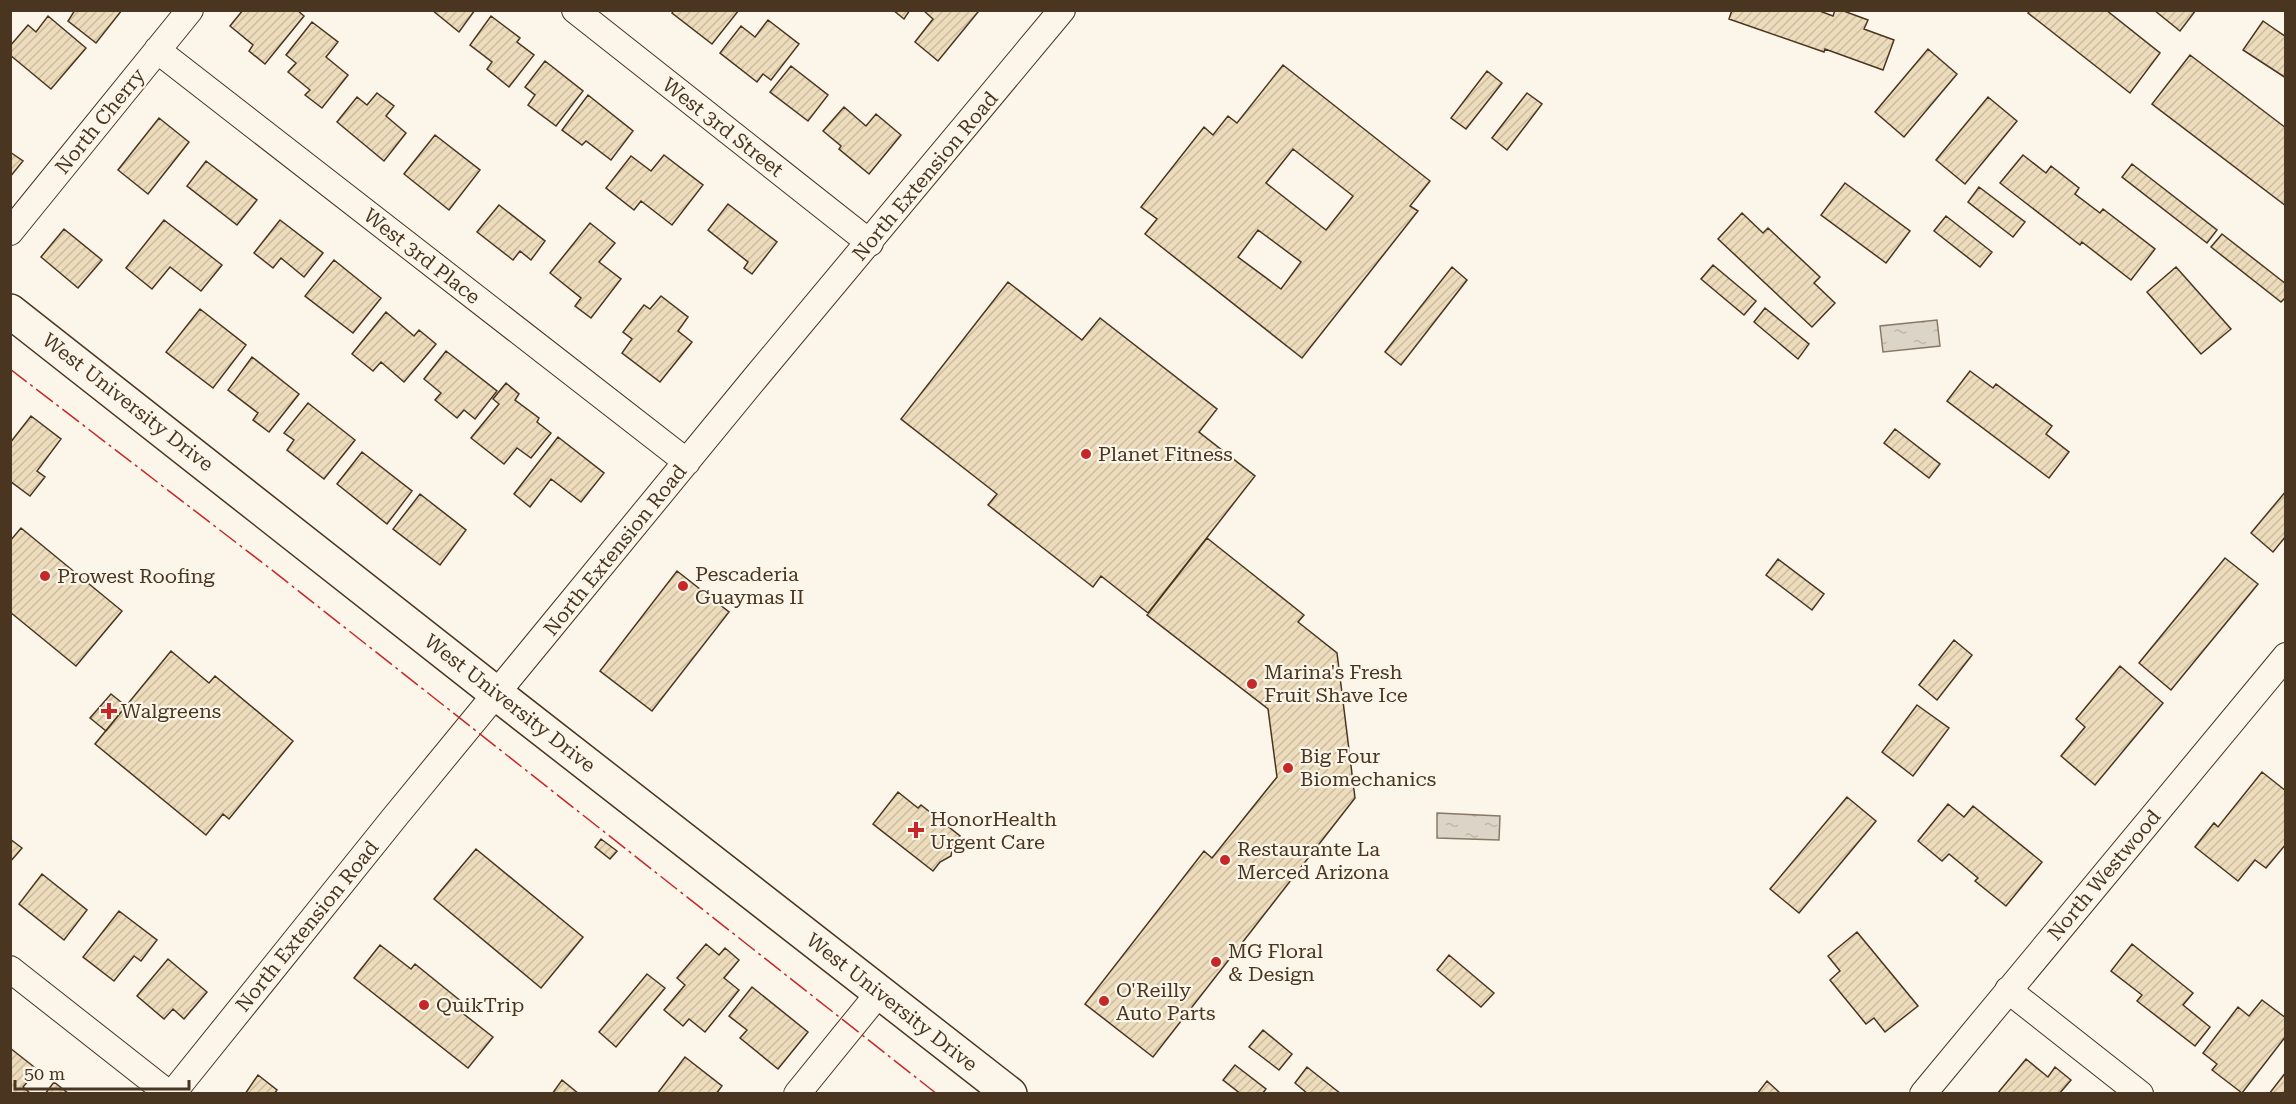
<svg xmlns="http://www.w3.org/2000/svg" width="2296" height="1104" viewBox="0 0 2296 1104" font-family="'Roboto Serif',serif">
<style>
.water{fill:url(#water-ripples);stroke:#887966;stroke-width:1.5}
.building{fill:url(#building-hatch);stroke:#4a3520;stroke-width:1.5;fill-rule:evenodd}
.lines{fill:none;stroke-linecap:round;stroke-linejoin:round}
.minor-casing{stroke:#4a3520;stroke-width:28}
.major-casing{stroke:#4a3520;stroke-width:36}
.minor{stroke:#fbf6e9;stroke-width:26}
.major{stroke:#fbf6e9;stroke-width:33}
.power{stroke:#c62828;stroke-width:1.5;stroke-dasharray:21 4.5 3 4.5;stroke-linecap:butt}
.poi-dot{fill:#c62828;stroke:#fbf6e9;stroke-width:2}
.labels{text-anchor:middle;stroke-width:4.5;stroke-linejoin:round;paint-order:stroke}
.street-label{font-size:20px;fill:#4a3520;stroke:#fbf6e9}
.poi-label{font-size:20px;fill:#4a3520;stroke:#fbf6e9;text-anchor:start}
</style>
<defs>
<pattern id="water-ripples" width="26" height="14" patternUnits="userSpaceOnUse" patternTransform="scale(1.5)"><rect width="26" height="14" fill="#dcd4c6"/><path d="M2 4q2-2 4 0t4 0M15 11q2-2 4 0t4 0" fill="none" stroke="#beb7aa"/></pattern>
<pattern id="building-hatch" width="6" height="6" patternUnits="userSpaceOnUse" patternTransform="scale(1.5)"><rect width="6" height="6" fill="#ecdcbc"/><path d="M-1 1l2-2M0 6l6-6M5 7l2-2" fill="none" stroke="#ccbda1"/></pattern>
</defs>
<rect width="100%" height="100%" fill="#fbf6e9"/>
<path class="water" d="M1937,320L1940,346L1883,352L1880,326Z
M1437,813L1500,816L1499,840L1437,838Z"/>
<path class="building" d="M75,10H122L96,43L68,21Z
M243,10H297L304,16L265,64L249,51L253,45L230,26Z
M432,10H475L459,32Z
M674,10H739L712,44L672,13Z
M893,10H910L904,19Z
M976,10L978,12L938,61L915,42L933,19L923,10Z
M1732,10H1817L1833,16L1835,10H1841L1868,20L1864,29L1894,40L1883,70L1825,49L1824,52L1729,19Z
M2030,10H2106L2160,53L2130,93L2028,13Z
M2154,10H2196L2180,31Z
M48,16L86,48L51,89L10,55V46L28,25L36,32Z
M491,16L520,38L517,42L534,55L509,87L487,69L492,62L470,45Z
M768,20L799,44L771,80L763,74L757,82L720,53L741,26L755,37Z
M2263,21L2286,37V78L2243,50Z
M312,22L338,42L326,57L348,75L322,108L305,95L310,90L288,72L296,63L286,55Z
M1928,49L1957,74L1904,137L1875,112Z
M2190,55L2286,128V206L2152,104Z
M545,61L583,91L556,126L528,105L535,95L525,87Z
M1283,65L1430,181L1410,206L1418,211L1302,358L1145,234L1157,219L1141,207L1204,127L1213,135L1228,116L1237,123ZM1293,149L1353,196L1326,230L1266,183ZM1258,230L1301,262L1281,289L1238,257Z
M791,66L828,95L808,121L770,92Z
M1487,71L1502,83L1466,129L1451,118Z
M377,93L394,106L386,116L406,133L384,161L337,122L357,97L367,105Z
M1527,93L1542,104L1507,150L1492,138Z
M588,95L633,131L611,160L586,141L582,145L562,130Z
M1988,97L2017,121L1965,184L1936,160Z
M844,107L866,126L876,114L901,135L869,174L839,149L841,146L823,131Z
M159,118L189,142L148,194L118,170Z
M435,135L480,170L449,210L404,174Z
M10,152L23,161L10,177Z
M664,155L703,185L672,225L641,201L634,210L606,188L631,156L651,171Z
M2023,155L2046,173L2051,166L2079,188L2075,194L2100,213L2103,209L2155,249L2131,280L2082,242L2080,245L2000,183Z
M206,161L257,200L237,225L187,186Z
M2132,164L2217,230L2207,243L2122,177Z
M1845,183L1910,231L1886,263L1821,215Z
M1979,187L2025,222L2013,237L1968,202Z
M728,204L777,242L752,274L744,268L748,262L708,230Z
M499,205L545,241L531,260L520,251L513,260L477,232Z
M1742,213L1763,233L1768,228L1820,277L1814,283L1835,303L1812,327L1718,239Z
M1946,216L1992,252L1980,267L1934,231Z
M164,220L222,265L201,291L170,267L152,289L126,268Z
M280,220L323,253L304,277L281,258L273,268L254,253Z
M590,223L615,243L599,262L621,279L591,318L575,306L581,298L550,273Z
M64,229L102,260L78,288L41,257Z
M2222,234L2286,284V297L2281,302L2211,247Z
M334,260L381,298L353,333L305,296Z
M1713,265L1756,301L1744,315L1701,279Z
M1452,267L1467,280L1401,365L1385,352Z
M2176,267L2231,329L2201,354L2147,292Z
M1008,282L1082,340L1100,318L1217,409L1199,432L1255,476L1148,613L1101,576L1093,587L988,505L997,494L901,419Z
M661,296L688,317L678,331L692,342L660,382L622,353L632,339L623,332L644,305L650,309Z
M1765,308L1809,344L1798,359L1754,322Z
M200,309L246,345L213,388L166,352Z
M386,312L414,336L419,330L436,344L404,382L381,362L373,371L352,354Z
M446,351L497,391L475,419L464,410L457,418L435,400L441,393L424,379Z
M252,357L299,394L269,432L253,420L258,413L228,390Z
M1970,371L1993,388L1996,384L2052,426L2046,434L2069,452L2049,478L1947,401Z
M506,383L519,394L515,400L539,418L537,422L551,433L531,458L517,448L504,464L471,438L499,404L493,399Z
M308,403L355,440L324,479L287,450L294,440L284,433Z
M31,416L61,439L37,471L45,477L30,496L10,481V443Z
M1895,429L1940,464L1929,478L1884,443Z
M558,437L604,473L581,502L551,479L530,507L514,494Z
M362,452L412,491L387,524L337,484Z
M2286,491V536L2273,552L2251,533Z
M420,494L466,530L440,565L393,529Z
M21,528L122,611L76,666L10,612V541Z
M1207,538L1304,615L1298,622L1337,653L1355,798L1153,1057L1085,1004L1204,851L1212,858L1277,777L1268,709L1147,615Z
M2225,558L2258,584L2171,690L2139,663Z
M1778,559L1824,594L1812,610L1766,575Z
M677,571L729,612L652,711L600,671Z
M1954,640L1972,655L1937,700L1919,685Z
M171,651L209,683L215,676L293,741L229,819L223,814L206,835L95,744Z
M2120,666L2163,703L2095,785L2061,756L2085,727L2076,719Z
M111,694L126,706L106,731L90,718Z
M1917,705L1949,728L1913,776L1882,752Z
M2262,772L2286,791V844L2266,868L2255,860L2238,881L2195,847L2214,823L2218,827Z
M898,792L918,808L921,805L960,836L953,845L951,856L940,862L933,871L873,824Z
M1847,797L1876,821L1799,913L1770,889Z
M1948,804L1964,817L1973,806L2042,862L2006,906L1975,881L1978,878L1949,854L1942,861L1918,841Z
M10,839L22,848L10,862Z
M601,839L617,851L610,859L595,847Z
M476,849L583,937L541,988L434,899Z
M42,874L87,910L64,940L19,904Z
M119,911L157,940L141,961L134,956L114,981L83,957Z
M1857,932L1918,1006L1885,1032L1874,1018L1866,1024L1830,980L1840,971L1828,956Z
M706,944L719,955L725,948L739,960L724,978L739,990L705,1032L689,1019L683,1026L664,1010L685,985L677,978Z
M2132,944L2193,993L2183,1005L2210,1027L2195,1046L2137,1001L2142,995L2111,971Z
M380,945L411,969L415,964L462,1002L456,1008L493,1037L468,1068L354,978Z
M1449,955L1494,993L1481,1007L1437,970Z
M168,959L207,992L184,1019L173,1009L164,1019L137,996Z
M647,974L665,988L616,1047L599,1032Z
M752,987L808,1032L778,1069L740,1038L747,1030L729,1016Z
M2262,1000L2286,1018V1036L2242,1093L2212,1070L2217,1064L2203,1053L2238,1007L2249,1016Z
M1263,1030L1292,1054L1279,1070L1249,1047Z
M10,1048L38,1070L23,1087L31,1094H10Z
M685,1057L722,1086L716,1094H657Z
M2026,1059L2048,1077L2055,1067L2071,1080L2059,1094H1997Z
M1235,1065L1266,1089L1262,1094H1241L1223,1080Z
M1307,1067L1341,1094H1308L1295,1083Z
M2286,1072V1094H2269Z
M258,1075L277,1090L274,1094H245Z
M562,1080L579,1094H552Z
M1767,1081L1781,1094H1757Z
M54,1082L69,1094H45Z"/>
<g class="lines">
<g class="minor-casing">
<path id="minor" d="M575,10L870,243
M157,50L687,462
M10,232L190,10
M10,969L169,1094
M2008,990L2140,1094
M172,1094L394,818L756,377L1062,10
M797,1094L879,993
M1923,1094L2286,656"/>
</g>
<g class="major-casing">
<path id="major" d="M10,311L497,694L1010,1094"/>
</g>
<use href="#minor" class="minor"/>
<use href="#major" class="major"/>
<path class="power" d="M10,369L268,567L937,1094"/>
</g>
<g class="poi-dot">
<circle cx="1086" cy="454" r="6"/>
<circle cx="45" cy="576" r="6"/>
<circle cx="683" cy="586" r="6"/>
<circle cx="1252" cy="684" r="6"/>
<path d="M106 702h6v6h6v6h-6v6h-6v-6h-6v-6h6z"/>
<circle cx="1288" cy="768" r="6"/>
<path d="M913 821h6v6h6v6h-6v6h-6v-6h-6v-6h6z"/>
<circle cx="1225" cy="860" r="6"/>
<circle cx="1216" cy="962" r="6"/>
<circle cx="1104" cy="1001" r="6"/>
<circle cx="424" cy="1005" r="6"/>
</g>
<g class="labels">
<g class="street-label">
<text transform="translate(100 121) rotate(-51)" y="7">North Cherry</text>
<text transform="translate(723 127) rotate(38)" y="7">West 3rd Street</text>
<text transform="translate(925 176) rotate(-50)" y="7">North Extension Road</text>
<text transform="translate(422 256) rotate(38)" y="7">West 3rd Place</text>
<text transform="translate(128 402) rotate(38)" y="7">West University Drive</text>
<text transform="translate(615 550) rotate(-51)" y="7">North Extension Road</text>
<text transform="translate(510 703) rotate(38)" y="7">West University Drive</text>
<text transform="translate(2104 875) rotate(-50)" y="7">North Westwood</text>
<text transform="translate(307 926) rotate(-51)" y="7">North Extension Road</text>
<text transform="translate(892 1002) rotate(38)" y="7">West University Drive</text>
</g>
<g class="poi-label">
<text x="1098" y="461">Planet Fitness</text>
<text x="695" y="581">Pescaderia<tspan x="695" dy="23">Guaymas II</tspan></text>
<text x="57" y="583">Prowest Roofing</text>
<text x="1264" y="679">Marina's Fresh<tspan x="1264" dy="23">Fruit Shave Ice</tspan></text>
<text x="121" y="718">Walgreens</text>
<text x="1300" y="763">Big Four<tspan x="1300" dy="23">Biomechanics</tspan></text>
<text x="930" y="826">HonorHealth<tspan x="930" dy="23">Urgent Care</tspan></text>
<text x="1237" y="856">Restaurante La<tspan x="1237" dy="23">Merced Arizona</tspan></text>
<text x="1228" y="958">MG Floral<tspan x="1228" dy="23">&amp; Design</tspan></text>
<text x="1116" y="997">O'Reilly<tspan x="1116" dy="23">Auto Parts</tspan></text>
<text x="436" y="1012">QuikTrip</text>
</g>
</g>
<rect width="2296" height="1104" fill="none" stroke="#4a3520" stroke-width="24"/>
<path d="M15 1080v9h174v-9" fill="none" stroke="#4a3520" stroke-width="3"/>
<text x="24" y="1080" font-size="18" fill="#4a3520" stroke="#fbf6e9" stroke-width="4.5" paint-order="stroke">50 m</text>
</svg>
